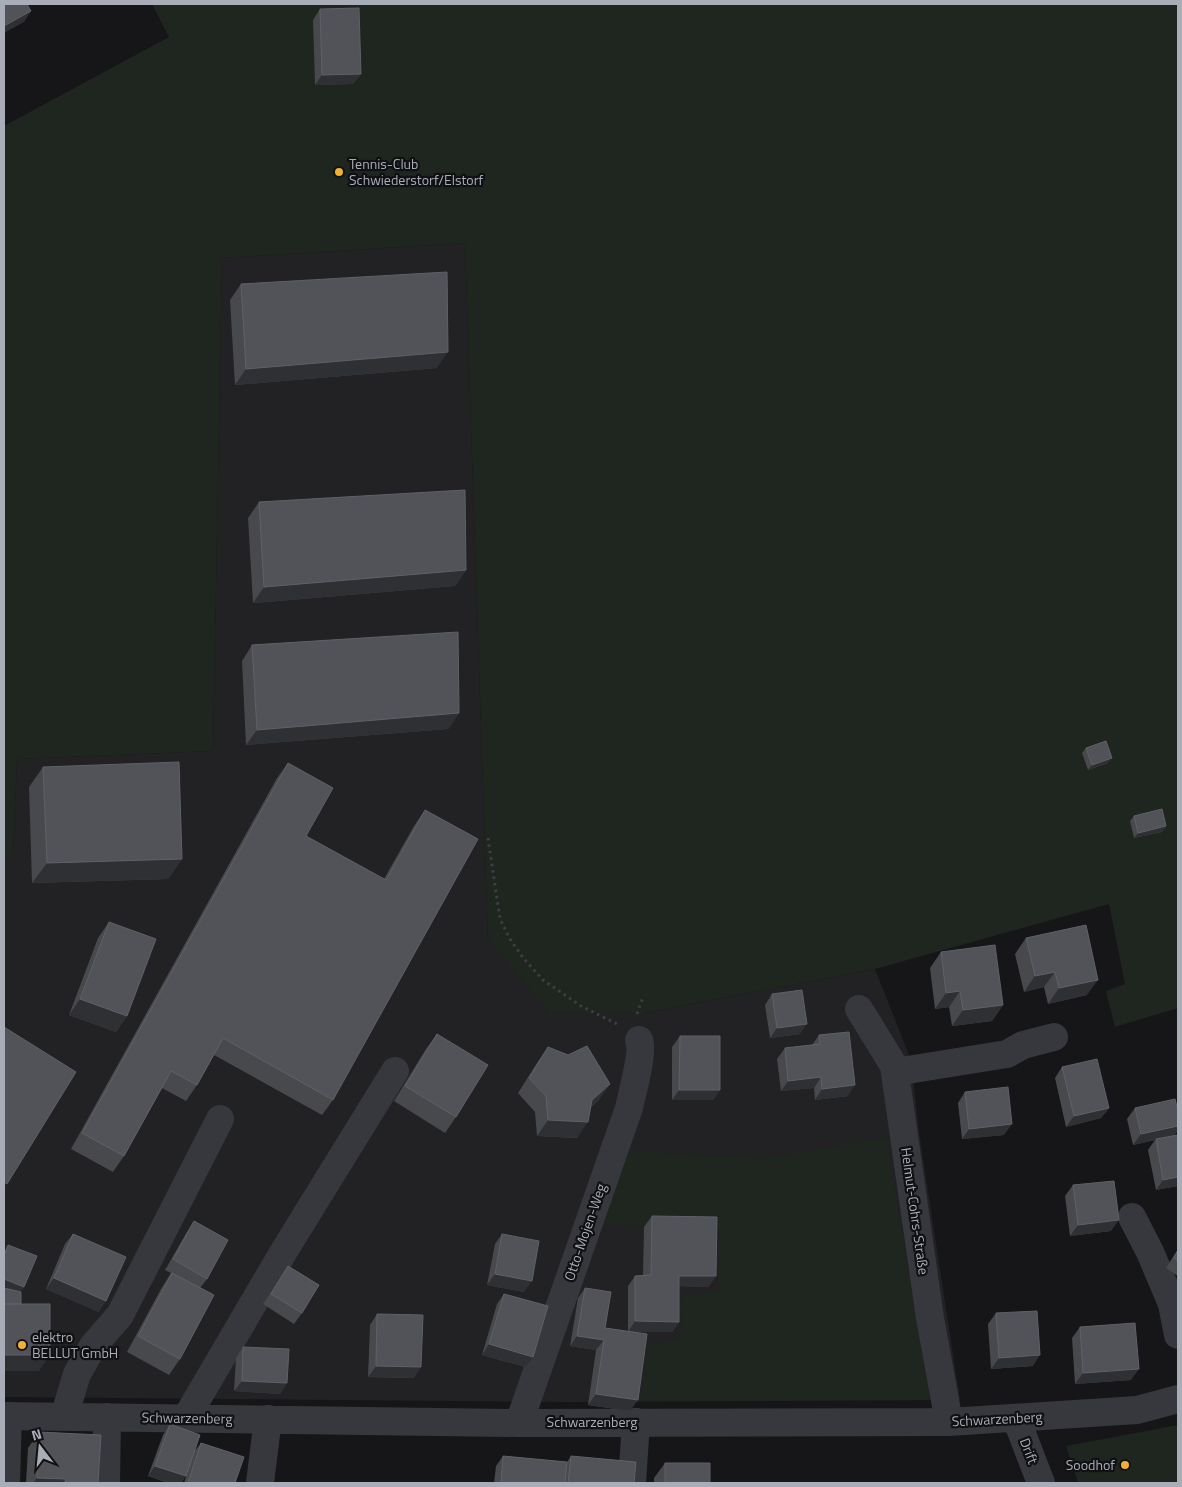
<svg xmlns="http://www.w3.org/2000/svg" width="1182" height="1487" viewBox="0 0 1182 1487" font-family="'Titillium Web',sans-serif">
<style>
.built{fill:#222225}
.green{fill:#1e261f}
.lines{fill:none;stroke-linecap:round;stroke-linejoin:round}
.path{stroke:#3d3f44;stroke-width:3;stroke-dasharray:2.5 4;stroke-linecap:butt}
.minor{stroke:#37383d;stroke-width:28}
.wall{fill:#47494d}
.shaded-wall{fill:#2f3033}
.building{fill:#525359;stroke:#5f6168}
.poi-dot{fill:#f2b134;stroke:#111113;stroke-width:2}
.labels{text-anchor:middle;stroke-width:4.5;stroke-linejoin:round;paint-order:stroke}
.poi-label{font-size:14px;fill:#a8adb8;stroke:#111113;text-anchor:start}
.street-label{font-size:14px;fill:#a8adb8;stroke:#111113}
</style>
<rect width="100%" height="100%" fill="#161618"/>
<path class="built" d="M465,243L488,939L644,1013L875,969L911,1060L919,1132L960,1400L571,1402L4,1397V855L13,854L17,759L213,751L222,258Z"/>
<path class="green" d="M152,4H1178V1008L1115,1027L1106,991L1125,984L1109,904L875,969L644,1013H550L488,939L465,243L222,258L213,751L17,759L13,855H4V126L169,37Z
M886,1137L930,1400L640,1401L647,1345L681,1338L680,1297L717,1291L720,1232L602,1223L626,1151L765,1158Z
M1178,1425V1483H1078L1066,1446Z"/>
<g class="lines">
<path class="path" d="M488,838L500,919L510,939L524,959L543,980L581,1006L619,1025
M637,1014L643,997"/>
<path class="minor" d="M859,1009L894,1066L930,1318L949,1422
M895,1072L1007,1054L1023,1045L1054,1037
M1132,1217L1150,1252L1172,1304L1178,1335
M4,1416L519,1423L949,1422L1137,1410L1178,1399
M64,1417L77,1374L93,1346L120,1315L220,1119
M186,1418L284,1251L395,1071
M1016,1418L1041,1483
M519,1423L629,1108C632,1093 644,1052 639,1040
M6,1483L8,1416
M106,1483L107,1417
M260,1483L268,1419
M632,1483L636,1422"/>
</g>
<path class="wall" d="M320,9L361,74L353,84L315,85L313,20Z
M241,284L437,368L235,385L230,300Z
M259,502L466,570L455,586L253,603L248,518Z
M252,645L459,713L448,729L246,745L242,661Z
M1086,748L1108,763L1088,770L1082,753Z
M288,763L306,836L384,879L414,826L425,810L333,1100L322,1115L214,1055L197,1085L186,1101L162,1088L124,1156L113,1172L71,1149L277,778Z
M43,767L182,859L168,879L32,883L29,787Z
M1134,816L1166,826L1162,832L1134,838L1130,821Z
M109,922L127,1016L116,1032L69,1015L98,938Z
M1026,938L1087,995L1048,1004L1044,987L1024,992L1015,954Z
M941,952L1003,1005L992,1021L952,1026L949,1007L935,1009L930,968Z
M772,994L800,1034L770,1038L765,1005Z
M437,1034L456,1117L445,1133L394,1101L426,1049Z
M819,1035L848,1096L815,1100L814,1088L781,1091L777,1059L785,1048L812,1045Z
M680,1036L720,1090L713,1100H672V1047Z
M548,1047L599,1100L591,1107L577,1138L537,1136L535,1112L518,1093L537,1063Z
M1062,1067L1109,1108L1101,1118L1066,1127L1055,1078Z
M965,1092L1004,1135L962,1139L958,1103Z
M1135,1108L1178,1111V1130L1174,1136L1178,1186L1156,1190L1148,1150L1155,1140L1133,1145L1127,1119Z
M1073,1185L1111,1231L1070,1236L1065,1196Z
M652,1216L716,1276L708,1287L679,1286V1322L672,1332H630V1411L588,1405L596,1350L570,1346L578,1298L585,1288L605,1328L628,1332V1286L635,1276L643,1275L644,1227Z
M194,1221L207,1279L200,1288L180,1359L169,1375L127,1352L161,1289L171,1273L165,1270L187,1232Z
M73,1234L99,1312L46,1289L65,1244Z
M502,1234L524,1292L487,1285L495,1244Z
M1178,1249V1276L1166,1268Z
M288,1266L302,1313L294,1324L263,1304Z
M504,1294L526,1367L482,1355L497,1304Z
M996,1313L1033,1366L991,1369L988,1324Z
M377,1314L414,1378L368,1377L370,1325Z
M1080,1327L1131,1380L1075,1384L1072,1338Z
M243,1347L287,1383L280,1394L234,1391L236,1358Z
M170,1424L194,1452L201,1443L235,1483H184L189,1468L186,1476L181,1483H168L148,1476L163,1435Z
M39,1432L98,1483H26L28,1448Z
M503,1456L567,1462L571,1456L634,1483H494L496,1466Z
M665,1463L710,1483H654V1478Z"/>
<path class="shaded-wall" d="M31,11L24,22L4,33V26Z
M361,74L353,84L315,85L322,75Z
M448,352L437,368L235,385L246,369Z
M466,570L455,586L253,603L264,587Z
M459,713L448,729L246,745L257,730Z
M1112,758L1108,763L1088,770L1092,765Z
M1166,826L1162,832L1134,838L1138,833Z
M182,859L168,879L32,883L47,863Z
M1055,972L1044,987L1024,992L1035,976Z
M1098,980L1087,995L1048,1004L1059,988Z
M960,991L949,1007L935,1009L946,993Z
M80,999L127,1016L116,1032L69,1015Z
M1003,1005L992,1021L952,1026L963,1010Z
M807,1024L800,1034L770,1038L777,1028Z
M821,1077L814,1088L781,1091L788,1081Z
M610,1084L599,1100L581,1116L592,1100Z
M855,1085L848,1096L815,1100L822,1089Z
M679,1090H720L713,1100H672Z
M1109,1108L1101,1118L1066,1127L1074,1116Z
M548,1120L588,1122L577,1138L537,1136Z
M1012,1124L1004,1135L962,1139L969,1129Z
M1178,1126V1130L1174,1136L1133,1145L1141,1134Z
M1178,1177V1186L1156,1190L1163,1180Z
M1119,1220L1111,1231L1070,1236L1078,1225Z
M495,1274L532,1281L524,1292L487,1285Z
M679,1276H716L708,1287L672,1286Z
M54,1278L106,1301L99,1312L46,1289Z
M4,1279L24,1287L17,1298L4,1293Z
M635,1321L679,1322L672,1332H628Z
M577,1336L604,1340L596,1350L570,1346Z
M489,1344L533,1357L526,1367L482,1355Z
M4,1355H50L39,1371H4Z
M1040,1355L1033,1366L991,1369L999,1358Z
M376,1366L421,1367L414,1378L368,1377Z
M1139,1369L1131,1380L1075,1384L1083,1373Z
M242,1381L287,1383L280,1394L234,1391Z
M596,1394L638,1400L630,1411L588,1405Z
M155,1466L186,1476L181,1483H168L148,1476Z
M37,1478L66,1479L63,1483H33Z"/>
<path class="building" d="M4,4H27L31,11L4,26Z
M359,8L361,74L322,75L320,9Z
M447,272L448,352L246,369L241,284Z
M465,490L466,570L264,587L259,502Z
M458,632L459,713L257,730L252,645Z
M1106,741L1112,758L1092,765L1086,748Z
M179,762L182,859L47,863L43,767Z
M288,763L333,788L306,836L386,880L425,810L478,839L333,1100L223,1038L197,1085L171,1071L124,1156L82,1133Z
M1162,809L1166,826L1138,833L1134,816Z
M109,922L156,939L127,1016L80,999Z
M1086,925L1098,980L1059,988L1055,972L1035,976L1026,938Z
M995,945L1003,1005L963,1010L960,991L946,993L941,952Z
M802,990L807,1024L777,1028L772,994Z
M4,1027L76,1072L7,1184L4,1182Z
M849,1032L855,1085L822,1089L821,1077L788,1081L785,1048L820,1044L819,1035Z
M437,1034L488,1065L456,1117L405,1086Z
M680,1036H720V1090H679Z
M587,1046L610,1084L592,1100L588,1122L548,1120L546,1096L529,1078L548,1047L568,1055Z
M1097,1059L1109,1108L1074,1116L1062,1067Z
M1008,1087L1012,1124L969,1129L965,1092Z
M1175,1099L1178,1111V1126L1141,1134L1135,1108Z
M1178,1135V1177L1163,1180L1156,1139Z
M1114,1181L1119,1220L1078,1225L1073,1185Z
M652,1216L717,1217L716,1276H679V1322L635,1321V1276L651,1275Z
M194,1221L228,1240L207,1279L173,1259Z
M73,1234L126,1257L106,1301L54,1278Z
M502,1234L539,1241L532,1281L495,1274Z
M8,1245L37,1256L24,1287L4,1279V1255Z
M1178,1250V1261L1174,1258Z
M288,1266L319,1285L302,1313L271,1294Z
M172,1273L214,1295L180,1359L138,1336Z
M4,1288L21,1292V1304H4Z
M585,1288L611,1292L605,1328L647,1334L638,1400L596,1394L604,1340L577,1336Z
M504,1294L548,1306L533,1357L489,1344Z
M4,1304H50V1355H4Z
M1037,1311L1040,1355L999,1358L996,1313Z
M377,1314L423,1315L421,1367L376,1366Z
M1135,1323L1139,1369L1083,1373L1080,1327Z
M243,1347L289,1349L287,1383L242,1381Z
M170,1424L200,1435L186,1476L155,1466Z
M39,1432L101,1435L98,1483H65L66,1479L37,1478Z
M201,1443L244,1457L235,1483H188Z
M503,1456L567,1462L565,1483H501Z
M571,1456L636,1462L634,1483H568Z
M665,1463H710V1483H665Z"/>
<g class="poi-dot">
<circle cx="339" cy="172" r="5"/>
<circle cx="22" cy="1345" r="5"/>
<circle cx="1125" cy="1465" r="5"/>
</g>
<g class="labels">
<g class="poi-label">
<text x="349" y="169">Tennis-Club<tspan x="349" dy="16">Schwiederstorf/Elstorf</tspan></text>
<text x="32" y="1342">elektro<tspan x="32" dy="16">BELLUT GmbH</tspan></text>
<text x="1115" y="1470" text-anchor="end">Soodhof</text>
</g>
<g class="street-label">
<text transform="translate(915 1211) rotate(82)" y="5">Helmut-Cohrs-Straße</text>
<text transform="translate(585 1232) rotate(-71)" y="5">Otto-Mojen-Weg</text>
<text transform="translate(187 1418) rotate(1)" y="5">Schwarzenberg</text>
<text transform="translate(997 1419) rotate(-3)" y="5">Schwarzenberg</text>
<text x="592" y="1427">Schwarzenberg</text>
<text transform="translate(1029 1451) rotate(69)" y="5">Drift</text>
</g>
</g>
<rect width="1182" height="1487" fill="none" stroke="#a8adb8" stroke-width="10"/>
<g transform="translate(40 1447) rotate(344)" stroke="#111113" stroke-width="4" paint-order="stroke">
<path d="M0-4L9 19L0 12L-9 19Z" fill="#a8adb8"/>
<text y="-8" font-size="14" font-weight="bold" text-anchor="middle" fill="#a8adb8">N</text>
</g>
</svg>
